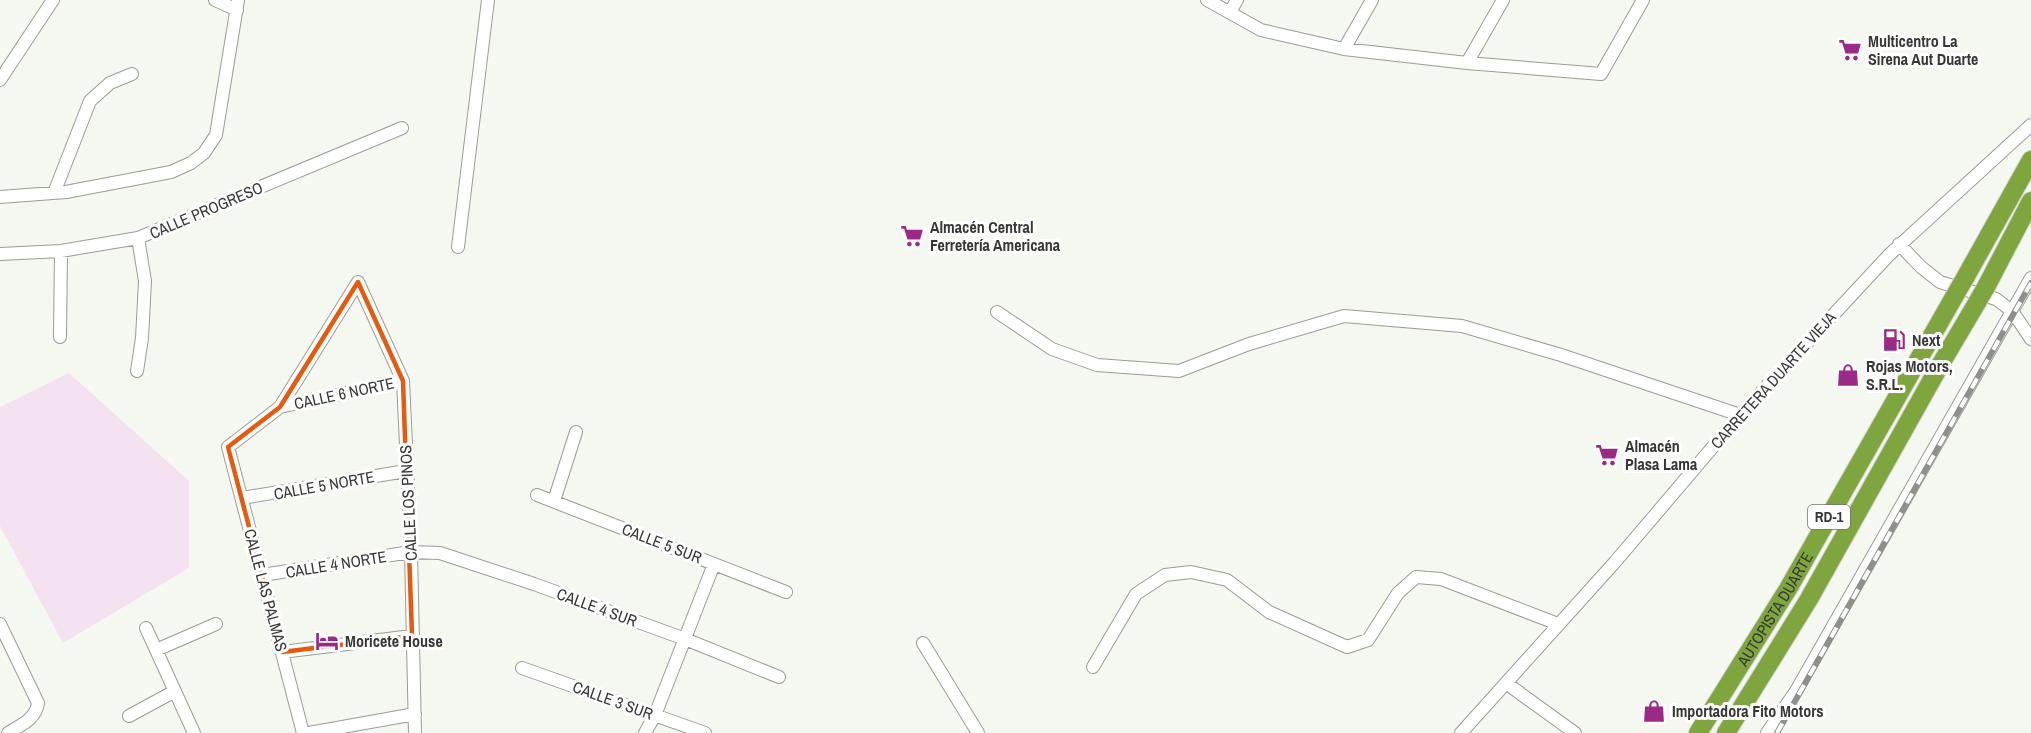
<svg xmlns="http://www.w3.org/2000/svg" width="2031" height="733" viewBox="0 0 2031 733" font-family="'Archivo Narrow',sans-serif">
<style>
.green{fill:#f5e2f0}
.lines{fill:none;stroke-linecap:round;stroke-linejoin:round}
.minor-casing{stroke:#999c96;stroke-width:14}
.highway-casing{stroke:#d3d3d3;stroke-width:20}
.minor{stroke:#fff;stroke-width:12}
.highway{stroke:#7fa63e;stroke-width:18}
.rail-casing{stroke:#8e908c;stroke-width:6}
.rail{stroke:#fff;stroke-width:4;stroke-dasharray:11;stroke-linecap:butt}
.highway-bridge-casing{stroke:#d3d3d3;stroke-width:20;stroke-linecap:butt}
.highway-bridge{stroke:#7fa63e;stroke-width:18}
.marked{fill:none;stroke:#e8590c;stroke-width:4.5;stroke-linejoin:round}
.labels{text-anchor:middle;stroke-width:6;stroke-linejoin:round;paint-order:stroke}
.shield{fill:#fff;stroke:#737472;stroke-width:1.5}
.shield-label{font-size:15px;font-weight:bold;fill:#373835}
.poi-label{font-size:16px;font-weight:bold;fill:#373835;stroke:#fff;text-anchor:start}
.street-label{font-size:16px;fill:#373835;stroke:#fff}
</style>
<rect width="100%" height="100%" fill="#f5f8f1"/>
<path class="green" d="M69,373L189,481V568L63,643L0,526V407Z"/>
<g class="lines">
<g class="minor-casing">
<path id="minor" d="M215,0L237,10
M1207,0L1261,30L1344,49L1467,63L1601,74L1643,0
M1230,12L1237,0
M1344,49L1372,0
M1467,63L1503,0
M0,80L53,0
M54,193L90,101L110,83L132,74
M0,197L66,192L171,172L191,163L204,153L216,135L238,0
M1899,244L1921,267L1940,282L1996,299L2012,311L2031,339
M458,247L488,0
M0,254L61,251L138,238L402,128
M358,282L403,381L411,552L415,733
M997,312L1052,349L1097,365L1179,371L1249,344L1344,316L1462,326L1561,355L1740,415
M60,337L61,251
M137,371L142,338L145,281L138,238
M280,407L358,282
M537,495L786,592
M242,498L406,471
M554,501L576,432
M262,575L411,552L440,553L534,584L685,639L779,677
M0,624L38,703C36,719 21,725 8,733
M146,628L194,733
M923,643L978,733
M156,650L216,624
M282,652L412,636
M1093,667L1136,594L1165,575L1191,572L1227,580L1269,612L1347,647L1368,640L1398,593L1416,577L1441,579L1558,624
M522,668L705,733
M1506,683L1575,733
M129,716L175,691
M303,733L228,447L280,407L403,381
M309,733L415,714
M645,733L655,715L714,564
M1461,733L1615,562L1740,415L1889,255L2031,125
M1767,733L1796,691L2031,278"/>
</g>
<g class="highway-casing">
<g id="highway">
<path d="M1965,278L2031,160"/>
<path d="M1986,287L2031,201"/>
<path id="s1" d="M1698,733L1788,589L1954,297"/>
<path d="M1726,733L1809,599L1939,367L1975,306"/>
</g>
</g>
<use href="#minor" class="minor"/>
<use href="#highway" class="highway"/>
<g class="rail-casing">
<path id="rail" d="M1777,733L2031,283"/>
</g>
<use href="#rail" class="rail"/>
<g class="highway-bridge-casing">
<path id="highway-bridge" d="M1954,297L1965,278
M1975,306L1986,287"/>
</g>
<use href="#highway-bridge" class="highway-bridge"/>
</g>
<path class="marked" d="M358,282L403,381L412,636L282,652L228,447L280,407Z"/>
<defs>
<g id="supermarket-bare" transform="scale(1.8)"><path d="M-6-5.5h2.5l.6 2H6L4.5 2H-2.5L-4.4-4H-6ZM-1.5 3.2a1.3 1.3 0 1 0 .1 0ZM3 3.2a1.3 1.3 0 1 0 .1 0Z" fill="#9b2a87" stroke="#fff" stroke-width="2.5" paint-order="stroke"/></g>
<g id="fuel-bare" transform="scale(1.8)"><path d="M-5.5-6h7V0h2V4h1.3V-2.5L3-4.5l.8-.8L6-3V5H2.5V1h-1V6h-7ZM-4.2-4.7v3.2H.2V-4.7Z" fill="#9b2a87" stroke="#fff" stroke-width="2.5" paint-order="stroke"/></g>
<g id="shop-bare" transform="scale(1.8)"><path d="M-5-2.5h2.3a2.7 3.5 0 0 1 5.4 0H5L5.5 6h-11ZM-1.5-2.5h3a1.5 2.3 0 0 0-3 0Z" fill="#9b2a87" stroke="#fff" stroke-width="2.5" paint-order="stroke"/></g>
<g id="hotel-bare" transform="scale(1.8)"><path d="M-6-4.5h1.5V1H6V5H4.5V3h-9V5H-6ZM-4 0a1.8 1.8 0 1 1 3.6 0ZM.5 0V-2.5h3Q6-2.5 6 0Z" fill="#9b2a87" stroke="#fff" stroke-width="2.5" paint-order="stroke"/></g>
</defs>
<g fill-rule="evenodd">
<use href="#supermarket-bare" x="1850" y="50"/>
<use href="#supermarket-bare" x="912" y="236"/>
<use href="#fuel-bare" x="1894" y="340"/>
<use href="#shop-bare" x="1848" y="375"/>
<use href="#supermarket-bare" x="1607" y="455"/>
<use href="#hotel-bare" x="327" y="641"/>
<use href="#shop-bare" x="1654" y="711"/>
</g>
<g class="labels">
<rect class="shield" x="1808" y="505" width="42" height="24" rx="4.5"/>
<g class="shield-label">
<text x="1829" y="522">RD-1</text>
</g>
<g class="poi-label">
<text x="1868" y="47">Multicentro La<tspan x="1868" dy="18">Sirena Aut Duarte</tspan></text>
<text x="930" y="233">Almacén Central<tspan x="930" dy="18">Ferretería Americana</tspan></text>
<text x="1912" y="346">Next</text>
<text x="1866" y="372">Rojas Motors,<tspan x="1866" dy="18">S.R.L.</tspan></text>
<text x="1625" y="452">Almacén<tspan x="1625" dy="18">Plasa Lama</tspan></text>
<text x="345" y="647">Moricete House</text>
<text x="1672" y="717">Importadora Fito Motors</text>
</g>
<g class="street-label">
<text transform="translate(206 210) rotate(-23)" y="6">CALLE PROGRESO</text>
<text transform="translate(1773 380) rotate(-48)" y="6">CARRETERA DUARTE VIEJA</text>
<text transform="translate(344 393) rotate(-12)" y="6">CALLE 6 NORTE</text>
<text transform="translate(324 485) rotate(-10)" y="6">CALLE 5 NORTE</text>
<text transform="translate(408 503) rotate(-93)" y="6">CALLE LOS PINOS</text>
<text transform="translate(662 543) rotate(21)" y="6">CALLE 5 SUR</text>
<text transform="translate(336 564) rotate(-9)" y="6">CALLE 4 NORTE</text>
<text transform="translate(266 590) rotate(75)" y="6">CALLE LAS PALMAS</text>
<text transform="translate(597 607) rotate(20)" y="6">CALLE 4 SUR</text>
<text dy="6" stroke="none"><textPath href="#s1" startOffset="146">AUTOPISTA DUARTE</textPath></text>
<text transform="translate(613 700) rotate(20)" y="6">CALLE 3 SUR</text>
</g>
</g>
</svg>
